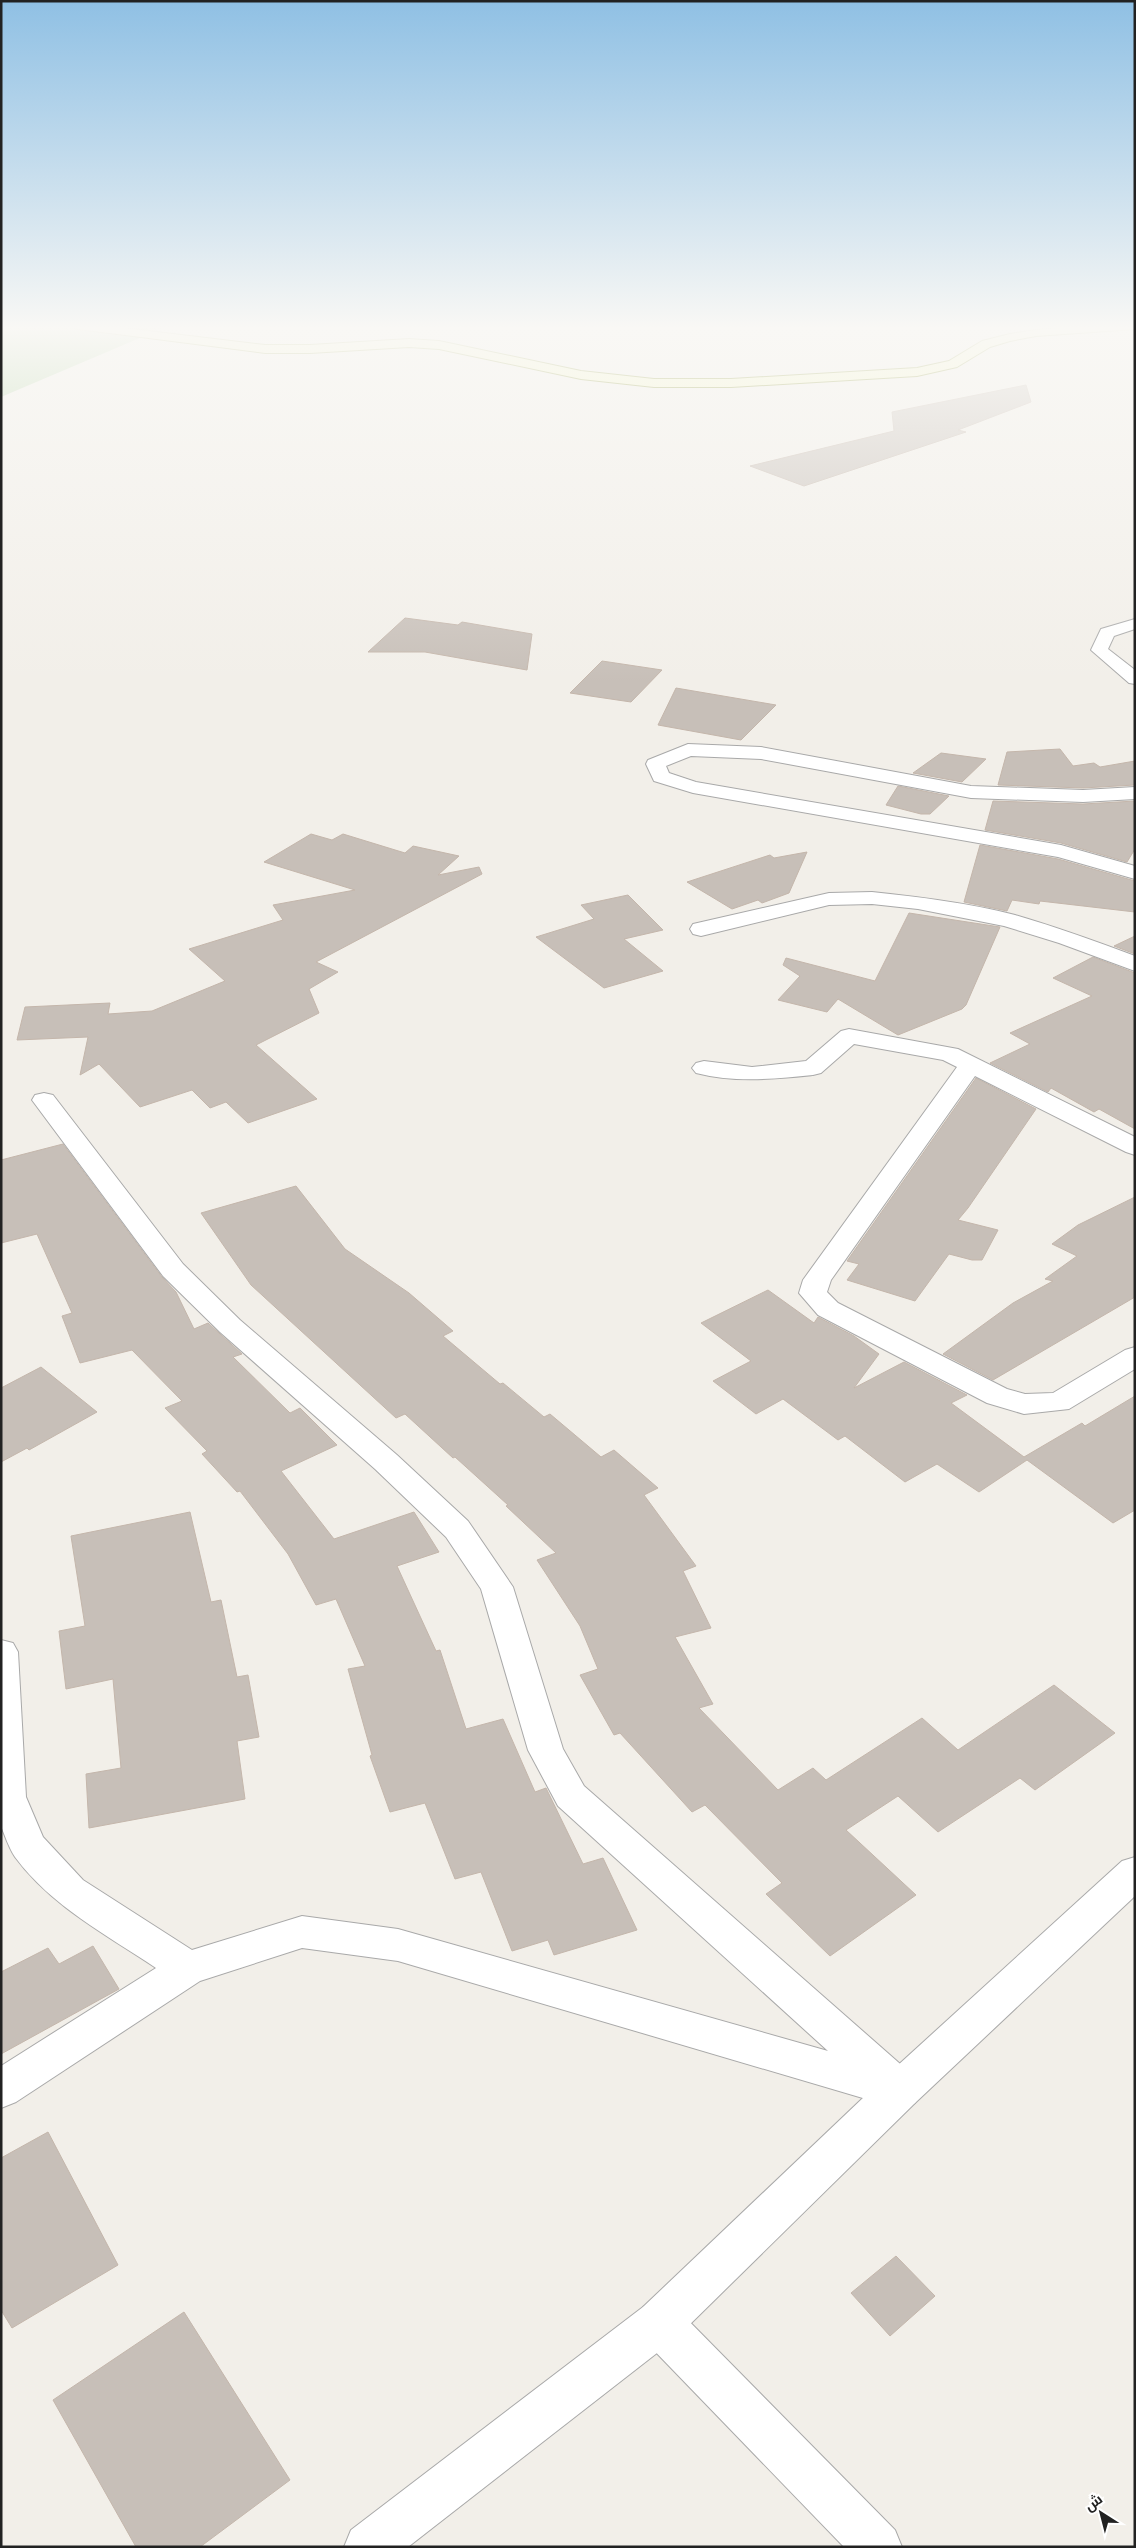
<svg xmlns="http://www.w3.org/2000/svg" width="1136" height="2548" viewBox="0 0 1136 2548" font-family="'Exo 2',Cairo,sans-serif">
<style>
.forest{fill:#add19e}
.building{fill:#c7bfb8;stroke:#c4b6ab}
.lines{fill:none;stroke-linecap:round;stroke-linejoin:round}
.minor-casing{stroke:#a9a9a9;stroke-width:2}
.tertiary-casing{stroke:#a9a9a9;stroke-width:2}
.secondary-casing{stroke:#707d05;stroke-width:2}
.minor{fill:#fff;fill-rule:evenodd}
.tertiary{fill:#fff;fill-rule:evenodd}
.secondary{fill:#f7fabf;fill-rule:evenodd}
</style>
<rect width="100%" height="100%" fill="#f2efe9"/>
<path class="forest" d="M1,326H168L1,397Z"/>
<path class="building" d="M1026,385L1031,402L958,430L966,432L804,486L750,466L894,431L892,412Z
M405,618L458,625L462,622L532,634L527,670L425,652H368Z
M602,661L662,670L631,702L570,693Z
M676,688L776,705L741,740L658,725Z
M1060,749L1073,766L1094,763L1100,767L1135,761V785L1083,788L998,785L1007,752Z
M941,753L986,759L962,782L913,773Z
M898,786L949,796L930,814H921L886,805Z
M993,801L1083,804L1135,801V849L1127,862L1061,843L985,830Z
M311,834L332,840L343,834L405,853L413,846L459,856L438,875L479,867L482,874L316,962L338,972L309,989L319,1013L256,1045L317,1099L248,1123L226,1102L210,1108L192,1090L140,1107L99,1064L80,1075L88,1037L17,1040L25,1007L110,1003L108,1014L152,1011L225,981L189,949L283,920L273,905L355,890L264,862Z
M980,845L1058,859L1135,881V912L1040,901L1039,904L1012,900L1007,911L964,902Z
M807,852L789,893L762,903L758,900L732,909L687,882L770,855L774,858Z
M628,895L663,930L624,939L663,971L604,988L536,937L594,919L581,905Z
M909,913L1000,927L966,1005L962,1009L898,1035L838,999L827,1012L778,1000L800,976L783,965L786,958L875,981Z
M1135,936V954L1114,946Z
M1093,957L1135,973V1129L1099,1109L1094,1112L1051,1088L1048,1092L990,1063L1030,1044L1010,1033L1092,996L1053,978Z
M976,1078L1036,1109L968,1208L958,1220L998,1230L982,1260H972L949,1254L915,1301L847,1280L859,1264L847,1261Z
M63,1144L162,1277L176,1292L194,1329L208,1323L242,1354L233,1357L290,1413L300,1408L337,1445L281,1471L334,1539L414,1512L439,1552L397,1566L436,1651L440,1650L466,1729L503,1719L535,1792L546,1788L583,1864L603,1858L637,1930L554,1955L548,1940L512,1951L481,1872L455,1879L425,1803L390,1812L370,1756L372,1755L348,1669L365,1666L336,1599L316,1605L288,1554L240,1491L237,1492L202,1454L207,1451L165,1408L182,1401L132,1350L80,1363L62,1316L72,1313L37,1234L1,1243V1160Z
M296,1186L345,1249L409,1293L453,1331L443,1336L500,1384L503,1383L544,1417L550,1414L601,1457L614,1450L658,1488L644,1495L696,1566L683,1571L711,1628L675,1637L713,1704L699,1708L778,1790L813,1768L826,1780L922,1718L958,1750L1054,1685L1115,1733L1035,1790L1020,1778L938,1832L898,1796L846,1830L916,1895L830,1956L766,1894L782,1883L705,1805L692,1812L620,1733L614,1735L580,1675L598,1669L580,1626L537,1560L556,1553L506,1506L508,1505L455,1457L453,1458L405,1414L396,1418L251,1285L201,1213Z
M1135,1197V1297L993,1380L943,1354L1013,1303L1053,1281L1045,1279L1077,1256L1052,1244L1078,1225Z
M768,1290L814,1323L818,1317L854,1336L879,1354L854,1388L904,1362L967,1395L951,1403L1024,1457L1082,1423L1085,1426L1135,1396V1510L1113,1523L1027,1460L979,1492L937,1464L905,1482L845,1436L838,1440L783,1399L756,1414L713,1381L751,1361L701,1323Z
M41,1367L97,1412L29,1450L27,1448L1,1462V1388Z
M190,1512L211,1602L221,1600L237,1677L248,1675L259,1737L237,1741L245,1799L89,1828L86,1774L121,1768L113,1679L66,1689L59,1631L85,1626L71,1536Z
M93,1946L119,1989L1,2054V1972L48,1948L59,1964Z
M48,2132L118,2265L12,2328L1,2310V2158Z
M896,2256L935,2296L890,2336L851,2293Z
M184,2312L290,2480L200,2547H136L53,2400Z"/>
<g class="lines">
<g class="minor-casing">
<path id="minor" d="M1135,619V629L1114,636L1108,649L1135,670V684L1129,683L1091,650L1101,629Z
M688,744L761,747L971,786L1083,790L1135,787V799L1083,802L971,798L761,759L691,756L666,766L669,773L696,782L1061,845L1135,866V879L1058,857L693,793L654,781L646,764L648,760Z
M872,892C920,897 969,903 1015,915C1056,927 1095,941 1135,956V971L1059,943L1004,926L918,909L872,904L829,905L701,936L693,934L690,929L693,924L829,893Z
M849,1029L958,1049L1135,1137V1155L1126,1152L975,1076L831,1280L827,1292L838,1303L1007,1389L1025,1394L1053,1393L1125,1350L1135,1347V1369L1069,1409L1024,1414L987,1403L818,1315L799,1293L803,1280L957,1067L943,1060L854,1044L821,1073L813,1075C773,1079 735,1083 696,1073L692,1068L696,1063L704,1061L752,1067L806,1061L841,1031Z
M44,1093L53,1095L183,1264L240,1320L397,1455L468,1521L513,1587L563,1749L584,1786L915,2077L921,2090L915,2103L900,2109L398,1961L302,1948L200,1981L16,2102L1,2108V2066L156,1968C107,1935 51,1906 15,1857C9,1848 5,1836 1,1826V1640L13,1643L18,1652L26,1797L43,1837L83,1880L192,1950L302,1916L398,1929L828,2051L558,1806L528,1750L481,1589L446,1537L375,1469L220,1332L163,1276L32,1100L35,1095Z
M659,2301L675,2307L895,2530L902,2547H844L643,2339L636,2323L643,2307Z"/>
</g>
<g class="tertiary-casing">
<path id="tertiary" d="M1135,1857V1896L915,2103L675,2339L408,2547H344L351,2530L643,2307L885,2077L1122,1861Z"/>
</g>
<g class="secondary-casing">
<path id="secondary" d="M72,326H107L265,345H310L409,339L439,341L581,371L654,379H731L917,368L949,361L982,341L1010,334L1036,330L1084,326H1135V329L1036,336L1010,341L990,347L957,367L917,376L731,387H654L581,379L439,349L409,347L310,353H265L78,329Z"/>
</g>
<use href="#minor" class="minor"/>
<use href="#tertiary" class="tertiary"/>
<use href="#secondary" class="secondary"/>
</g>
<linearGradient id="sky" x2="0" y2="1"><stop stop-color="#8fc0e4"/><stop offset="0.48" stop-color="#f9f8f5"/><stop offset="1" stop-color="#f9f8f5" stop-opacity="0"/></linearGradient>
<rect width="1136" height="683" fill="url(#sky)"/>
<rect width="1136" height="2548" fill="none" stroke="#222222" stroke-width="5"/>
<g transform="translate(1101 2513) rotate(324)" stroke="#ffffff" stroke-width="4" paint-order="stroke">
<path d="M0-4L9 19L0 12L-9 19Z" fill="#222222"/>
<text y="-8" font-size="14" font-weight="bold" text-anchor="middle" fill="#222222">ش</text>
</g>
</svg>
